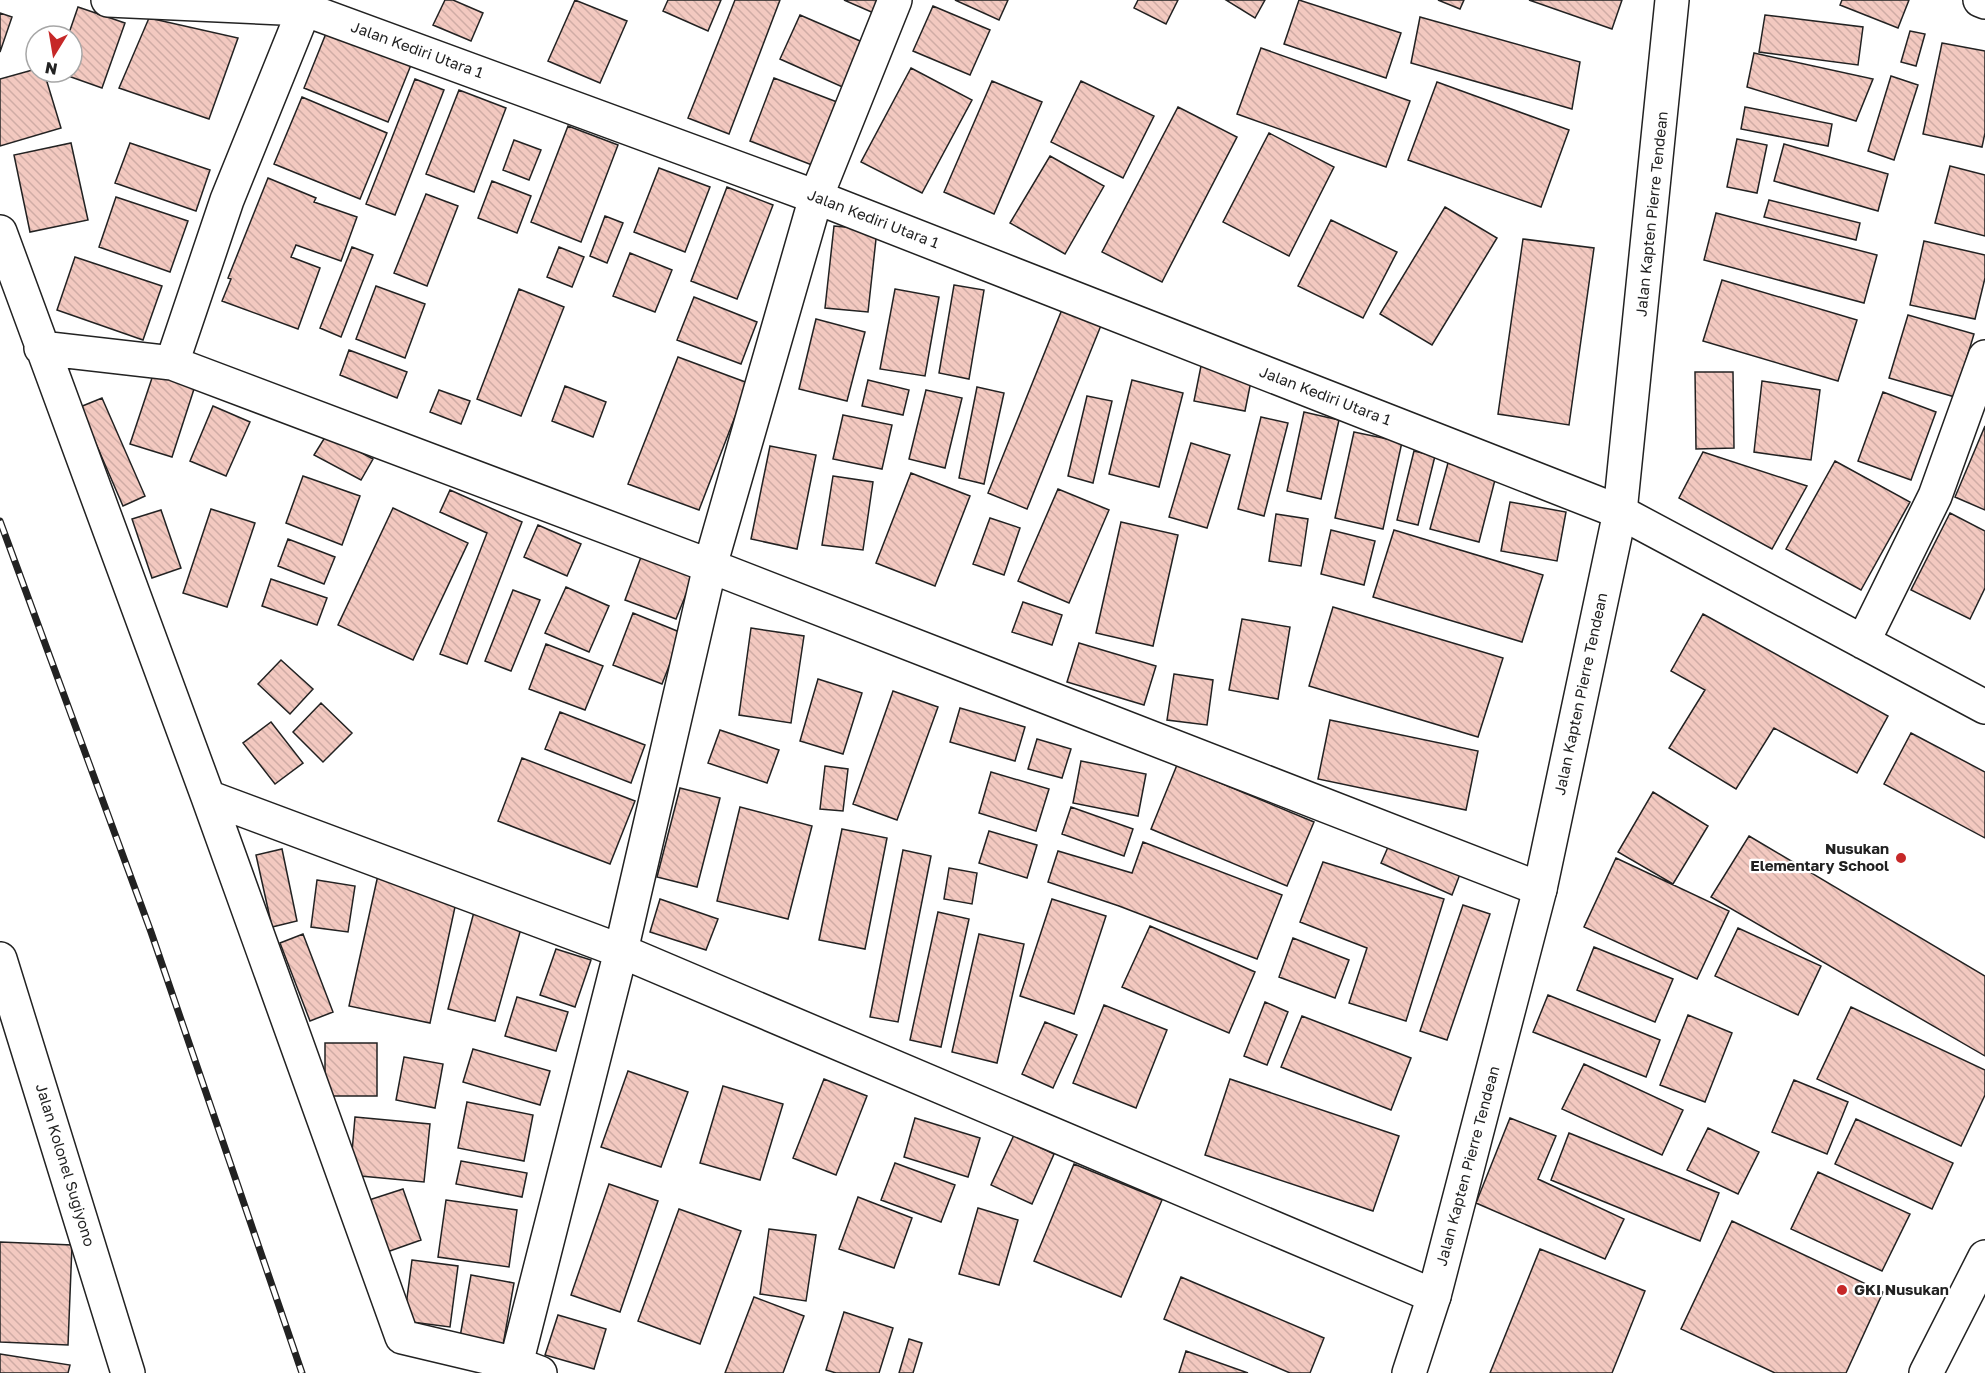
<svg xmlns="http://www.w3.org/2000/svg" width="1985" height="1373" viewBox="0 0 1985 1373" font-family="'Golos Text',sans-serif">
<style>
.building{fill:url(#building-back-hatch);stroke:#222;stroke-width:1.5}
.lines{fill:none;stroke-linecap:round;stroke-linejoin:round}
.minor-casing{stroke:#222;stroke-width:36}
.major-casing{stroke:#222;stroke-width:36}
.highway-casing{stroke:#222;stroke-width:36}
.minor{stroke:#fff;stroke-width:33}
.major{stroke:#fff;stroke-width:33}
.highway{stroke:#fff;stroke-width:33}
.rail-casing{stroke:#222;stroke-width:7}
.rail{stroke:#fff;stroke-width:4.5;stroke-dasharray:14;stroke-linecap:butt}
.poi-dot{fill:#c62828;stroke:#fff;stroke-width:2}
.labels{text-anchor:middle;stroke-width:4.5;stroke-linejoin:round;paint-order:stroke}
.street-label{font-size:15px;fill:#222;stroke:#fff}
.poi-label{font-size:15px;font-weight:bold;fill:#222;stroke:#fff;text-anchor:end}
</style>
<defs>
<pattern id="building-back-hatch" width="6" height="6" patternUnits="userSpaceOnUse" patternTransform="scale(1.5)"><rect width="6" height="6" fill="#f3c9c0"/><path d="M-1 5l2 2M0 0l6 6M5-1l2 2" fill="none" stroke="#d0aca5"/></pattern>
</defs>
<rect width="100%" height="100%" fill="#fff"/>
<path class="building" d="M445,0H453L483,13L471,41L433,25Z
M575,0L627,21L600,83L548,61Z
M668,0H721L708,31L663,11Z
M735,0H780L729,134L688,118Z
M844,0H882L876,14Z
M955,0H1008L999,20Z
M1138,0H1178L1166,24L1134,8Z
M1226,0H1265L1255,18Z
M1299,0L1401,33L1386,78L1284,44Z
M1438,0H1464L1460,9Z
M1529,0H1622L1612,29Z
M1842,0H1909L1898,28L1840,5Z
M933,6L990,30L970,75L913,51Z
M78,7L125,23L102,88L57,72H72V36H68Z
M0,13L12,17L0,52Z
M800,15L867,44L847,89L780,59Z
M1765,15L1863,27L1858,65L1759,52Z
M1420,17L1580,62L1572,109L1411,63Z
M149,18L238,38L209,119L119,88Z
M327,31L411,65L388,122L304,88Z
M1910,31L1925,34L1916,66L1901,62Z
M1942,43L1985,51V133L1982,147L1923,134Z
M1261,48L1410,101L1386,167L1237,114Z
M1754,53L1873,79L1856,121L1747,87Z
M911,68L972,100L922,193L861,162Z
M36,69V72H44L61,128L0,146V79Z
M1891,76L1918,85L1894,160L1868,151Z
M774,78L837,102L812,165L750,141Z
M415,79L444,90L395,215L366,204Z
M992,81L1042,102L994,214L944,192Z
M1081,81L1154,116L1123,178L1051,142Z
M1437,82L1569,130L1541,207L1408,160Z
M459,90L506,108L474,192L426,174Z
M302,97L387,133L360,199L274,164Z
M1178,107L1237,137L1162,282L1102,252Z
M1745,107L1832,124L1828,146L1741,129Z
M568,126L618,145L581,242L531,222Z
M1269,133L1334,167L1289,256L1223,222Z
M1737,139L1767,145L1757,193L1727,187Z
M514,140L541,150L529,180L503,170Z
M71,143L88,220L30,232L14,155Z
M130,143L210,170L196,211L115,183Z
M1784,144L1888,174L1878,211L1774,181Z
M1050,156L1104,186L1065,254L1010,223Z
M1950,166L1985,175V236L1935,223Z
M659,168L710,187L685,252L634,232Z
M268,178L316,198L314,202L357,217L341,261L296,245L291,257L320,268L298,329L222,301L231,279L228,278Z
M492,181L531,196L517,233L478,218Z
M727,187L773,205L737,299L691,281Z
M426,194L458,206L427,286L394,273Z
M116,197L188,221L170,272L99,247Z
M1769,200L1860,223L1856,240L1764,217Z
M1445,207L1497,238L1432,345L1380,314Z
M1716,213L1877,255L1864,303L1704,260Z
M605,216L623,223L607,263L590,256Z
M1331,220L1397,252L1363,318L1298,286Z
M834,226L877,230L868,312L825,308Z
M1523,239L1594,248L1569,425L1498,414Z
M1924,241L1985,255V278L1975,319L1910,305Z
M352,247L373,255L341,337L320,328Z
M559,247L584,257L572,287L547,277Z
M630,253L672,270L655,312L613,296Z
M75,257L162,286L143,340L57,310Z
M1722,280L1857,320L1838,381L1703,341Z
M954,285L984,290L969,379L939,373Z
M376,286L425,304L405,358L356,339Z
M519,289L564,307L521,416L477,399Z
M895,289L939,297L925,376L880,369Z
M694,297L757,322L741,364L677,340Z
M1063,307L1102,323L1027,509L988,493Z
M1908,315L1974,334L1955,397L1889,378Z
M816,319L865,332L847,401L799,389Z
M349,350L407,372L397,398L340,375Z
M678,357L748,383L699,510L628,484Z
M1201,366L1252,376L1245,411L1194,401Z
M154,372L195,386L172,457L130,444Z
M1695,372H1733L1734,448L1696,449Z
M868,380L909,390L903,415L862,406Z
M1132,380L1183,393L1159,487L1109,474Z
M1762,381L1820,390L1811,460L1754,452Z
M565,386L606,402L593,437L552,421Z
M977,387L1004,393L984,484L959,478Z
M439,390L470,401L461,424L430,412Z
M926,390L962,398L945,468L909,459Z
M1883,392L1936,412L1911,480L1858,461Z
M1087,396L1112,401L1093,483L1068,476Z
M102,398L145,496L123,506L80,407Z
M213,406L250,422L226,476L190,461Z
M1304,412L1339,420L1321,499L1287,491Z
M843,415L892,425L882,469L833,459Z
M1261,417L1288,423L1264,516L1238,509Z
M1985,426V510L1955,497Z
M1354,432L1402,442L1383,529L1335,518Z
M327,434L373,459L361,480L314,455Z
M1191,443L1230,455L1207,528L1169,517Z
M770,446L816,455L797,549L751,539Z
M1414,451L1435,456L1418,525L1397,520Z
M1703,452L1807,486L1772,549L1679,498Z
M1835,461L1910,502L1861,590L1786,549Z
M1448,463L1496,476L1479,542L1430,529Z
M911,473L970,496L935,586L876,563Z
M303,476L360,496L342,545L286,523Z
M833,476L873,482L863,550L822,545Z
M1058,489L1109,510L1069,603L1018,581Z
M450,490L522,522L467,664L440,654L487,533L440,512Z
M1510,502L1566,512L1557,561L1501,551Z
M393,508L468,543L413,660L338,625Z
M211,509L255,523L227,607L183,593Z
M161,510L181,568L152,578L132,519Z
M1950,513L1985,531V588L1970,619L1911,590Z
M1276,514L1308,519L1301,566L1269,561Z
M990,518L1020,528L1004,575L973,564Z
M1121,522L1178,535L1153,646L1096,633Z
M538,525L581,544L567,576L524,557Z
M1331,530L1375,541L1364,585L1321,574Z
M1394,530L1543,575L1522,642L1373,597Z
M288,539L335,557L324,584L278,566Z
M641,557L693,577L676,619L625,600Z
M271,579L327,598L317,625L262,606Z
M566,587L609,606L589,652L545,633Z
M513,590L540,600L511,671L485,661Z
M1023,602L1062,615L1052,645L1012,632Z
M1333,607L1503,658L1478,737L1309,686Z
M633,613L682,633L662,684L613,665Z
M1703,614L1888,716L1857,773L1774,728L1736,789L1669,748L1705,690L1671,671Z
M1242,619L1290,627L1278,699L1229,690Z
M751,628L804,636L791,723L739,715Z
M1079,643L1156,666L1144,705L1067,682Z
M546,644L603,666L585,710L529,689Z
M281,660L313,689L290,714L258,684Z
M1174,674L1213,680L1207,725L1167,720Z
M818,679L862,693L843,754L800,741Z
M893,691L938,707L897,820L853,804Z
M321,703L352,733L323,762L293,732Z
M960,708L1025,727L1015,761L950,742Z
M560,712L645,745L631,783L545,749Z
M1330,720L1478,751L1466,810L1318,779Z
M271,722L303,763L275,784L243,743Z
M720,730L779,750L767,783L708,763Z
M1911,733L1985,772V838L1884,784Z
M1037,739L1071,749L1062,778L1028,769Z
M522,758L635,801L610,864L498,821Z
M1081,761L1146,774L1138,816L1073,803Z
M1177,765L1314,822L1287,886L1151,829Z
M825,766L848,769L843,811L820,809Z
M991,772L1049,789L1036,831L979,813Z
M680,788L720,798L697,887L657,877Z
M1653,792L1708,826L1673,884L1618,852Z
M740,807L812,826L788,919L717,901Z
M1071,807L1133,829L1124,856L1062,834Z
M842,829L887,838L865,949L819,940Z
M989,831L1037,845L1027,878L979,863Z
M1749,836L1985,976V1056L1711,897Z
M1392,838L1462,869L1452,895L1381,863Z
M1143,842L1282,895L1257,959L1119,906L1048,882L1058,851L1132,873Z
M282,849L297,921L272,927L256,855Z
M903,850L931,856L898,1022L870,1017Z
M1616,858L1729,911L1697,979L1584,927Z
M1323,862L1444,899L1406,1021L1349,1003L1367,948L1300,922Z
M949,868L977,873L972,904L944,899Z
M378,875L458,893L430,1023L349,1006Z
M317,880L355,886L348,932L311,927Z
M660,899L718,919L706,950L650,932Z
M1052,899L1106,916L1074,1014L1020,996Z
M1463,905L1490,914L1447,1040L1420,1031Z
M474,912L522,925L495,1021L448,1009Z
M938,912L969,919L941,1047L910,1040Z
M1150,926L1255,972L1229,1033L1122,987Z
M1738,928L1821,966L1798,1015L1715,976Z
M303,934L333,1012L310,1021L280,943Z
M979,934L1024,944L997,1063L952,1052Z
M1293,938L1349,960L1335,998L1279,977Z
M1594,947L1673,979L1655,1022L1577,990Z
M556,949L591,960L575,1007L540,995Z
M1548,995L1660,1040L1646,1077L1533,1032Z
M517,997L568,1012L556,1051L505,1036Z
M1265,1002L1288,1012L1267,1065L1244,1056Z
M1104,1005L1167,1030L1136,1108L1073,1083Z
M1851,1007L1985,1070V1095L1961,1146L1817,1079Z
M1688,1015L1732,1033L1705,1102L1660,1085Z
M1302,1016L1411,1058L1391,1110L1281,1067Z
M1045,1022L1077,1035L1053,1088L1022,1074Z
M325,1043H377V1096H325Z
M473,1049L550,1071L540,1105L463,1082Z
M404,1057L443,1064L435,1108L396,1100Z
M1584,1064L1683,1110L1662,1155L1562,1109Z
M628,1071L688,1092L661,1167L601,1147Z
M824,1079L867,1096L836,1175L793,1158Z
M1230,1079L1399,1136L1373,1211L1205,1155Z
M1794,1080L1848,1102L1827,1154L1772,1132Z
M723,1086L783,1104L760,1180L700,1163Z
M467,1102L533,1115L524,1161L458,1148Z
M355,1117L430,1124L424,1182L350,1175Z
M915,1118L980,1138L968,1177L904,1157Z
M1510,1118L1556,1136L1538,1179L1624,1219L1605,1259L1476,1203Z
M1856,1119L1953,1163L1932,1209L1835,1164Z
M1708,1128L1759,1152L1738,1194L1687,1170Z
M1569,1133L1719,1193L1700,1241L1551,1180Z
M1014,1135L1054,1154L1032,1204L991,1185Z
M461,1161L527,1173L522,1197L456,1184Z
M895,1163L955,1185L941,1222L881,1200Z
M1074,1164L1162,1200L1121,1297L1034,1261Z
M1818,1172L1910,1214L1882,1271L1791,1229Z
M609,1184L658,1201L620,1312L571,1295Z
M403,1189L421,1240L387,1252L369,1200Z
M858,1197L912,1218L894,1268L839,1249Z
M446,1200L517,1210L509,1267L438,1257Z
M978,1208L1018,1220L999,1285L959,1274Z
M679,1209L741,1231L700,1344L638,1321Z
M1732,1221L1883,1292L1846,1373H1775L1681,1329Z
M769,1229L816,1235L806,1301L760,1294Z
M0,1242L72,1245L68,1345L0,1342Z
M1540,1249L1645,1291L1612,1373H1490Z
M412,1260L458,1266L450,1327L404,1321Z
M471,1275L514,1283L503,1345L460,1337Z
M1181,1277L1324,1338L1310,1373H1290L1164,1319Z
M754,1297L804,1316L783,1373H725Z
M844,1312L893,1328L879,1373H836L826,1370Z
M558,1315L606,1329L594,1369L545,1355Z
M909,1339L922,1343L913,1373H899Z
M1186,1351L1248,1373H1179Z
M0,1354L70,1365L68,1373H0Z"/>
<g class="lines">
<g class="minor-casing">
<path id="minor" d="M108,0L304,9L816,197L1620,512L1985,707
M1980,0L1985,2
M0,232L208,797L402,1337L516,1364L540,1373
M41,348L172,363L710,566L1540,889
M172,363L227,200L308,0
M1863,642L1935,496L1985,357
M208,797L621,951L1434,1296
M516,1364L621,951L710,566L816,197L895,0
M1926,1373L1985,1257"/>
</g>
<g class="major-casing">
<path id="major" d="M0,959L128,1373"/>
</g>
<g class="highway-casing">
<path id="highway" d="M1409,1373L1434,1296L1540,889L1620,512L1672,0"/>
</g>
<use href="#minor" class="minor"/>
<use href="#major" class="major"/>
<use href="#highway" class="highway"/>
<g class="rail-casing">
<path id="rail" d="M0,521L151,932L302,1373"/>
</g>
<use href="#rail" class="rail"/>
</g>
<g class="poi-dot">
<circle cx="1901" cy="858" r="6"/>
<circle cx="1842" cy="1290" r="6"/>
</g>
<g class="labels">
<g class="street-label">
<text transform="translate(417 50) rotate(20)" y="5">Jalan Kediri Utara 1</text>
<text transform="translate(1652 214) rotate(-84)" y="5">Jalan Kapten Pierre Tendean</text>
<text transform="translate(873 219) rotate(21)" y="5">Jalan Kediri Utara 1</text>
<text transform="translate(1325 396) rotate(21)" y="5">Jalan Kediri Utara 1</text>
<text transform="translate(1581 694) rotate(-78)" y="5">Jalan Kapten Pierre Tendean</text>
<text transform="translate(65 1165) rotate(73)" y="5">Jalan Kolonel Sugiyono</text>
<text transform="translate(1468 1166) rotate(-75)" y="5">Jalan Kapten Pierre Tendean</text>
</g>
<g class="poi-label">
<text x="1889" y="854">Nusukan<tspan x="1889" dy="17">Elementary School</tspan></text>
<text x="1854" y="1295" text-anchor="start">GKI Nusukan</text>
</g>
</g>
<g transform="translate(54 54) rotate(191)"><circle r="28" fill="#ffffff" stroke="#a7a7a7" stroke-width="1.5"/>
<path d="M0-4.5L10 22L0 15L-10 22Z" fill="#c62828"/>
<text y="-9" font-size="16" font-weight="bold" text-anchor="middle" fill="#222222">N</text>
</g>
</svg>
